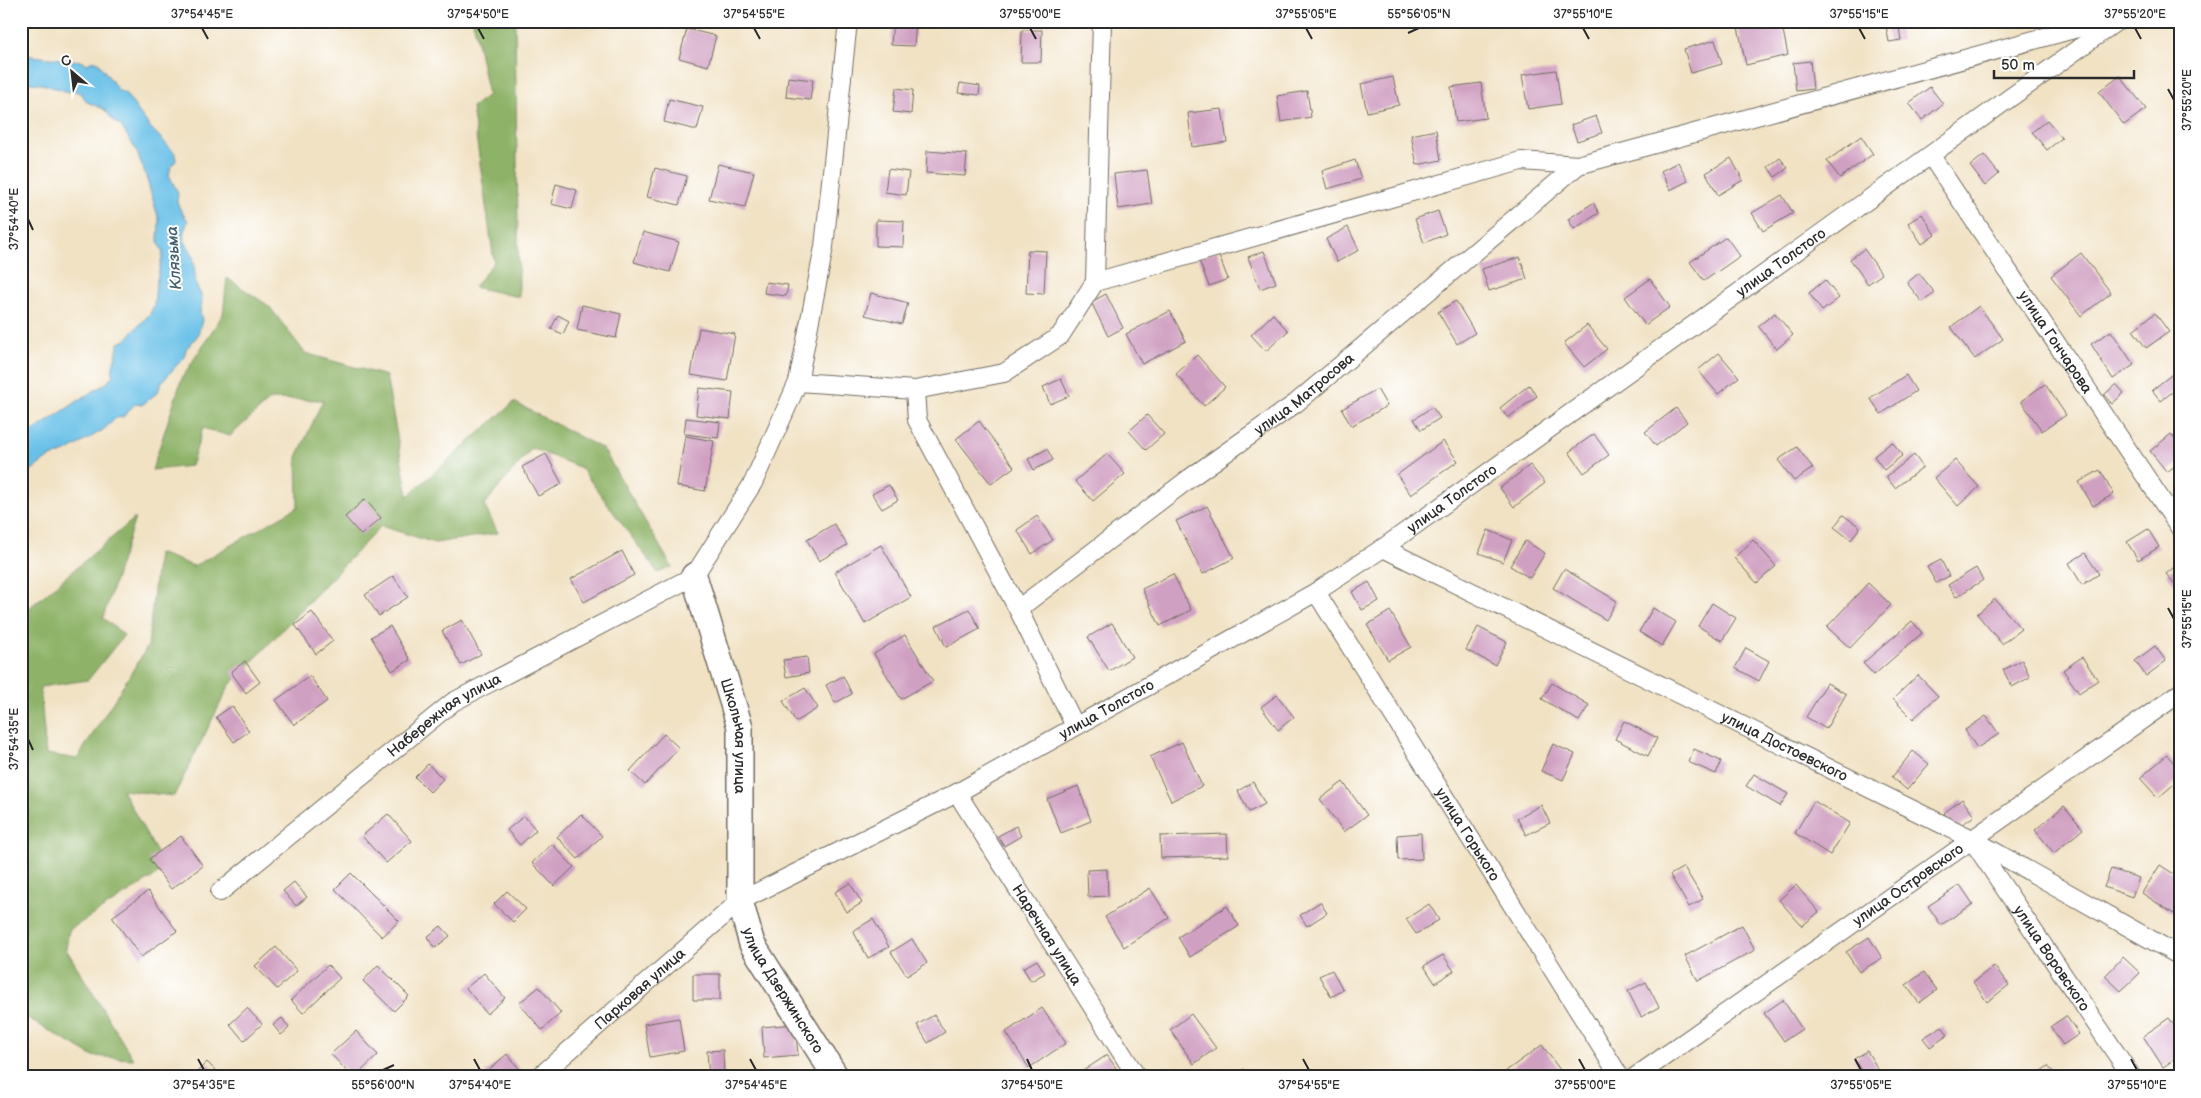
<svg xmlns="http://www.w3.org/2000/svg" width="2201" height="1098" viewBox="0 0 2201 1098" font-family="'Balsamiq Sans',sans-serif">
<style>
.forest{fill:#8eb368;stroke:#5c6f4a}
.water{fill:#6bc1e8;stroke:#4b768a}
.building{fill:#d0a0c2}
.lines{fill:none;stroke-linecap:round;stroke-linejoin:round}
.street-casing{stroke:#706b61;stroke-width:20}
.secondary-casing{stroke:#706b61;stroke-width:28}
.street{stroke:#fff;stroke-width:18}
.secondary{stroke:#fff;stroke-width:25}
.ticks{fill:none;stroke:#2b2b2b;stroke-width:2}
.labels{text-anchor:middle;stroke-width:4;stroke-linejoin:round;paint-order:stroke}
.street-label{font-size:15px;fill:#2b2b2b;stroke:#fff}
.water-label{font-size:16px;font-style:italic;fill:#41606d;stroke:#fff}
.neatline{fill:none;stroke:#2b2b2b;stroke-width:2}
.ticks-label{font-size:12px;text-anchor:middle;fill:#2b2b2b}
</style>
<rect width="100%" height="100%" fill="#fff"/>
<filter id="ink" filterUnits="userSpaceOnUse"><feTurbulence type="fractalNoise" baseFrequency=".02" numOctaves="2"/><feDisplacementMap in="SourceGraphic" scale="10" xChannelSelector="R" yChannelSelector="G"/><feConvolveMatrix kernelMatrix="1 2 1 2 8 2 1 2 1" color-interpolation-filters="sRGB"/></filter>
<filter id="wash" filterUnits="userSpaceOnUse"><feTurbulence type="fractalNoise" baseFrequency=".0096" numOctaves="4" result="noise"/><feDisplacementMap in="SourceGraphic" scale="20" xChannelSelector="R" yChannelSelector="G"/><feGaussianBlur stdDeviation="1.12" result="paint"/><feColorMatrix in="noise" values="0 0 0 0 0 0 0 0 0 0 0 0 0 0 0 0 0 1.4 0 .05"/><feComposite in="paint" operator="in"/></filter>
<g filter="url(#wash)">
<rect width="100%" height="100%" fill="#f1e2c4"/>
<path class="forest" d="M473,21H515L519,297L474,287L494,262L472,107L488,95Z
M227,278L269,306L305,353L386,376L408,496L514,402L603,449L672,567L658,573L581,468L532,448L484,505L498,533L435,543L381,526L229,686L174,796L122,790L166,869L69,930L66,949L133,1059L92,1056L21,1014V615L135,518L103,618L124,635L88,680L40,687L46,754L77,759L148,646L158,553L194,566L298,507L297,457L323,400L271,399L230,436L203,428L191,466L152,470L182,378L223,314Z"/>
<path class="water" d="M21,55L81,61L87,64L93,61H97L119,91L125,93L149,126L175,153L176,161L171,166L169,175L178,193L177,202L181,211L188,221L183,234L184,240L193,255L196,285L201,295L202,302L200,311L202,320L198,335L186,349L184,357L161,383L158,392L142,405L135,404L123,417L116,418L103,430L66,452L48,458L21,478V439L90,393L107,383L113,375C111,363 118,355 118,343L124,341L150,314L154,305L156,284L163,253L158,241L159,220L144,170L136,150L121,126L113,120L104,109L87,102L82,94L75,91L69,92L42,84L21,82Z"/>
<g id="blocks">
<path class="building" d="M893,21H916L914,46L891,45Z
M1765,21H1781L1788,55L1746,65L1738,27Z
M1885,21H1898L1901,40L1889,42Z
M687,29L716,36L708,66L679,58Z
M1022,30H1042L1041,62H1021Z
M1715,40L1722,64L1691,73L1684,49Z
M1810,61L1813,89L1796,91L1793,63Z
M1556,70L1561,104L1528,109L1522,75Z
M2120,76L2146,109L2124,125L2099,92Z
M788,77L813,80L810,100L786,97Z
M1393,77L1399,105L1367,112L1361,84Z
M960,83L980,86L979,95L958,93Z
M1481,83L1486,118L1456,122L1451,87Z
M1930,87L1943,104L1922,120L1909,103Z
M896,88L913,90L911,114L893,112Z
M1307,91L1311,117L1281,122L1277,96Z
M669,99L703,107L697,130L664,122Z
M1222,109L1227,142L1192,147L1188,113Z
M1596,116L1602,133L1577,141L1571,125Z
M2047,120L2062,138L2047,150L2032,132Z
M1436,130L1441,160L1417,165L1411,135Z
M1861,136L1873,154L1840,178L1827,161Z
M927,151L967,154L965,176L926,173Z
M1984,155L1999,174L1985,186L1970,166Z
M1731,158L1743,180L1718,195L1706,173Z
M1780,158L1788,168L1775,177L1768,167Z
M1355,160L1361,179L1327,189L1322,171Z
M1678,162L1688,181L1670,190L1661,171Z
M718,164L754,172L745,207L709,199Z
M655,168L687,176L679,205L647,197Z
M888,169L909,172L906,195L885,192Z
M1147,170L1152,204L1118,209L1114,174Z
M556,184L577,190L572,209L551,204Z
M1782,195L1793,213L1763,231L1752,213Z
M1593,203L1599,213L1574,229L1568,219Z
M1438,211L1446,234L1424,243L1415,219Z
M1922,214L1935,235L1922,244L1908,223Z
M876,220L904,221L903,247L876,246Z
M1348,227L1359,250L1337,262L1326,239Z
M643,232L679,242L670,272L634,262Z
M1726,237L1740,256L1704,281L1690,262Z
M1864,249L1882,274L1868,284L1850,259Z
M1028,250L1046,251L1044,294L1026,293Z
M1217,251L1228,279L1209,286L1198,258Z
M1264,251L1276,283L1260,289L1248,257Z
M2081,253L2111,293L2081,316L2051,276Z
M1520,257L1527,279L1489,291L1482,269Z
M1919,273L1935,293L1922,302L1907,283Z
M1650,279L1670,307L1645,325L1625,297Z
M1825,280L1839,298L1822,311L1809,293Z
M766,282L788,285L786,296L764,293Z
M871,293L908,303L902,324L865,315Z
M1106,294L1123,328L1108,336L1091,302Z
M1456,301L1475,333L1457,344L1438,312Z
M582,305L621,314L616,338L577,330Z
M1979,306L2003,339L1975,359L1951,327Z
M1170,311L1186,341L1142,364L1126,334Z
M1775,313L1793,335L1777,349L1758,326Z
M2155,313L2169,332L2146,348L2133,330Z
M1273,314L1288,331L1266,351L1251,335Z
M558,315L569,321L563,334L551,329Z
M1587,325L1607,349L1584,367L1564,343Z
M699,328L735,334L727,381L691,375Z
M2111,331L2134,365L2113,379L2091,344Z
M1719,353L1739,377L1718,394L1698,370Z
M1197,355L1225,387L1204,406L1176,374Z
M2180,368V386L2161,401L2152,390Z
M1906,375L1916,391L1881,414L1870,398Z
M1061,379L1069,396L1050,404L1043,387Z
M2045,384L2066,415L2042,431L2021,401Z
M2116,384L2124,393L2112,404L2104,395Z
M1529,385L1537,396L1508,418L1500,408Z
M699,388L733,392L730,419L696,415Z
M1377,389L1387,406L1351,426L1342,409Z
M1432,407L1440,418L1421,430L1414,419Z
M1676,408L1687,422L1656,446L1645,432Z
M1147,415L1164,434L1146,450L1129,431Z
M686,418L720,422L718,438L684,434Z
M979,421L1014,467L991,484L956,439Z
M1594,434L1609,455L1584,473L1569,452Z
M2171,434L2180,444V462L2167,472L2150,451Z
M685,436L714,441L705,491L677,486Z
M1443,441L1458,461L1411,495L1397,475Z
M1892,442L1903,455L1884,470L1874,456Z
M1797,447L1813,468L1794,481L1778,460Z
M1047,449L1053,460L1034,470L1028,459Z
M546,454L562,484L538,496L522,467Z
M1107,454L1125,474L1093,501L1075,481Z
M1914,455L1923,467L1895,488L1886,477Z
M1955,460L1979,487L1958,506L1934,478Z
M1530,465L1545,483L1514,507L1500,488Z
M2100,470L2114,494L2093,506L2079,482Z
M889,485L898,500L882,509L872,494Z
M365,499L381,518L361,535L345,517Z
M1207,506L1234,558L1203,574L1176,521Z
M1843,515L1860,527L1851,540L1834,527Z
M1037,516L1053,540L1032,554L1017,530Z
M834,524L847,545L819,561L807,540Z
M2148,529L2159,547L2138,560L2127,542Z
M1488,530L1512,540L1503,562L1479,553Z
M1753,540L1776,566L1757,583L1734,558Z
M1525,541L1545,553L1530,578L1510,566Z
M881,545L911,597L865,624L835,572Z
M622,551L634,575L584,602L571,579Z
M2085,553L2099,574L2082,585L2069,563Z
M1941,560L1949,576L1936,583L1927,567Z
M2179,563L2180,579L2175,584L2166,574Z
M1976,568L1983,580L1956,597L1948,585Z
M1564,569L1617,601L1606,620L1553,588Z
M1173,574L1191,610L1160,626L1142,589Z
M393,576L408,597L379,616L365,595Z
M1369,582L1379,601L1362,610L1352,592Z
M1868,583L1891,605L1850,648L1827,627Z
M1995,599L2021,629L2002,644L1977,614Z
M1712,603L1736,618L1722,641L1698,626Z
M1653,608L1676,622L1662,646L1639,632Z
M969,609L980,629L946,647L936,626Z
M1390,611L1411,647L1388,660L1367,625Z
M312,612L333,641L316,654L295,625Z
M462,620L481,654L461,665L442,631Z
M1912,621L1922,633L1874,675L1863,663Z
M1112,623L1132,657L1109,671L1088,637Z
M390,626L410,660L392,671L371,637Z
M1478,627L1507,642L1495,665L1466,650Z
M905,635L933,681L901,699L874,654Z
M2155,646L2166,661L2146,676L2135,661Z
M1746,648L1769,661L1759,681L1735,668Z
M807,657L809,673L786,677L783,660Z
M2082,657L2098,680L2079,693L2063,670Z
M2022,660L2030,677L2012,687L2003,670Z
M245,661L260,682L246,693L231,672Z
M1918,675L1938,696L1913,719L1893,699Z
M310,676L327,701L294,725L276,700Z
M843,676L852,694L835,703L826,685Z
M1552,683L1589,705L1579,721L1542,699Z
M1827,683L1846,694L1826,729L1806,717Z
M805,688L818,708L796,722L783,701Z
M1277,695L1294,717L1278,730L1261,707Z
M232,706L249,731L234,742L216,717Z
M1986,716L1999,734L1977,748L1965,730Z
M1624,721L1657,738L1648,756L1615,739Z
M664,734L679,748L645,785L630,771Z
M1182,742L1202,786L1171,801L1150,757Z
M1553,744L1575,754L1563,780L1541,771Z
M1694,749L1721,761L1716,774L1688,762Z
M1913,751L1929,764L1907,790L1892,777Z
M2167,755L2180,770V779L2158,798L2140,778Z
M428,764L443,779L430,792L415,777Z
M1754,774L1788,794L1780,806L1746,786Z
M1253,782L1265,804L1249,812L1238,791Z
M1343,782L1367,815L1344,832L1320,799Z
M1078,786L1091,821L1061,833L1047,799Z
M1962,799L1974,816L1956,829L1944,813Z
M1814,801L1850,823L1830,855L1795,833Z
M1541,805L1550,823L1526,835L1517,818Z
M2064,806L2083,829L2054,853L2035,830Z
M388,814L412,841L386,863L362,836Z
M581,814L602,836L578,859L557,837Z
M524,816L536,830L520,845L507,830Z
M1016,826L1021,836L1004,846L998,836Z
M1421,833L1422,859L1398,860L1397,835Z
M1227,834L1228,856L1161,858L1160,836Z
M181,836L203,866L171,889L149,859Z
M552,844L574,867L554,886L532,863Z
M2160,865L2180,878V905L2174,914L2142,893Z
M1684,867L1703,899L1689,907L1670,875Z
M1107,869L1108,896L1088,897L1087,870Z
M2111,869L2139,878L2132,897L2104,887Z
M351,873L399,921L382,937L335,889Z
M294,882L307,897L296,906L283,891Z
M850,883L862,903L847,912L835,892Z
M1796,885L1819,912L1802,926L1779,900Z
M1960,885L1973,904L1941,925L1928,906Z
M1150,888L1169,918L1124,947L1105,917Z
M148,891L177,931L141,957L112,917Z
M507,891L526,909L513,922L494,904Z
M1320,902L1327,913L1307,926L1300,915Z
M1429,904L1439,920L1416,934L1406,919Z
M1227,906L1239,926L1190,957L1178,937Z
M873,919L889,947L868,958L853,931Z
M1742,925L1755,950L1698,981L1685,956Z
M441,926L450,936L435,948L427,937Z
M1869,937L1882,958L1859,972L1846,952Z
M912,939L927,963L907,976L891,952Z
M276,947L297,971L277,989L255,966Z
M1443,955L1454,971L1435,983L1424,966Z
M2123,957L2140,973L2121,991L2105,976Z
M1037,960L1045,973L1031,981L1023,968Z
M328,965L340,978L303,1013L291,1000Z
M378,965L409,996L394,1011L363,981Z
M1994,966L2009,985L1987,1002L1973,982Z
M1332,970L1343,990L1331,997L1319,976Z
M1924,972L1937,990L1919,1003L1906,985Z
M484,973L505,998L487,1014L466,988Z
M693,974H720V1000H693Z
M1646,982L1659,1007L1641,1017L1628,991Z
M539,987L561,1013L542,1030L519,1003Z
M1783,1000L1802,1029L1784,1041L1764,1013Z
M247,1008L262,1024L244,1041L230,1024Z
M1042,1008L1066,1043L1029,1068L1006,1032Z
M1191,1014L1216,1048L1194,1064L1170,1030Z
M934,1015L945,1032L928,1043L917,1025Z
M2066,1016L2079,1034L2063,1045L2050,1027Z
M282,1018L289,1028L281,1035L273,1025Z
M679,1018L684,1051L650,1057L644,1024Z
M2169,1018L2180,1033V1056L2163,1067L2143,1036Z
M795,1024L798,1055L764,1058L762,1027Z
M1942,1026L1948,1035L1930,1047L1923,1038Z
M356,1031L378,1055L355,1077H352L331,1054Z
M1542,1045L1565,1077H1510L1506,1071Z
M723,1050L724,1077H709L707,1051Z
M1867,1051L1881,1074L1875,1077H1865L1854,1059Z
M507,1054L522,1072L517,1077H488L485,1073Z
M1107,1055L1118,1071L1110,1077H1082L1080,1073Z
M207,1062L222,1077L194,1075Z
M2048,1066L2057,1077H2033Z
M1244,1069L1249,1077H1230Z"/>
</g>
</g>
<g filter="url(#ink)">
<use href="#blocks" fill-opacity="0" stroke="#706b61" stroke-width="1"/>
<g class="lines">
<g class="street-casing">
<g id="street">
<path id="s1" d="M1931,156L2180,528"/>
<path d="M1095,282L1521,161L1578,165L2103,21"/>
<path d="M798,382L915,390L1004,373L1060,336L1095,282L1102,21"/>
<path d="M915,390L917,420L1018,609L1075,726"/>
<path id="s2" d="M1383,548L1972,839L2180,956"/>
<path id="s3" d="M1316,592L1620,1077"/>
<path id="s4" d="M1018,609L1190,478L1296,403L1578,165"/>
<path id="s5" d="M957,793L1137,1077"/>
<path id="s6" d="M1974,843L2132,1077"/>
<path id="s7" d="M220,892L453,702L694,576L753,483L798,382L824,247L848,21"/>
<path id="s8" d="M539,1077L740,901L957,793L1316,592L1383,548L2117,21"/>
<path id="s9" d="M1635,1077L2180,693"/>
</g>
</g>
<g class="secondary-casing">
<g id="secondary">
<path id="s10" d="M694,576L740,727V901L752,944L836,1077"/>
</g>
</g>
<use href="#street" class="street"/>
<use href="#secondary" class="secondary"/>
</g>
</g>
<path class="ticks" d="M202,28L208,39M478,28L484,39M754,28L760,39M1030,28L1036,39M1306,28L1312,39M1583,28L1589,39M1859,28L1865,39M2135,28L2141,39M1408,33L1419,28M2168,89L2174,100M28,219L33,230M2168,608L2174,619M28,739L33,750M198,1059L204,1070M474,1059L480,1070M750,1059L756,1070M1027,1059L1032,1070M1303,1059L1309,1070M1579,1059L1585,1070M1855,1059L1861,1070M2131,1059L2137,1070M383,1070L394,1065"/>
<g class="labels">
<g class="street-label">
<text dy="5" stroke="none"><textPath href="#s8" startOffset="1491">улица Толстого</textPath></text>
<text dy="5" stroke="none"><textPath href="#s1" startOffset="224">улица Гончарова</textPath></text>
<text dy="5" stroke="none"><textPath href="#s4" startOffset="358">улица Матросова</textPath></text>
<text dy="5" stroke="none"><textPath href="#s8" startOffset="1086">улица Толстого</textPath></text>
<text dy="5" stroke="none"><textPath href="#s8" startOffset="681">улица Толстого</textPath></text>
<text dy="5" stroke="none"><textPath href="#s7" startOffset="286">Набережная улица</textPath></text>
<text dy="5" stroke="none"><textPath href="#s10" startOffset="166">Школьная улица</textPath></text>
<text dy="5" stroke="none"><textPath href="#s2" startOffset="448">улица Достоевского</textPath></text>
<text dy="5" stroke="none"><textPath href="#s3" startOffset="286">улица Горького</textPath></text>
<text dy="5" stroke="none"><textPath href="#s9" startOffset="334">улица Островского</textPath></text>
<text dy="5" stroke="none"><textPath href="#s5" startOffset="168">Наречная улица</textPath></text>
<text dy="5" stroke="none"><textPath href="#s6" startOffset="139">улица Воровского</textPath></text>
<text dy="5" stroke="none"><textPath href="#s8" startOffset="134">Парковая улица</textPath></text>
<text dy="5" stroke="none"><textPath href="#s10" startOffset="432">улица Дзержинского</textPath></text>
</g>
<g class="water-label">
<text transform="translate(173 258) rotate(-94)" y="6">Клязьма</text>
</g>
</g>
<rect width="2201" height="1098" fill="none" stroke="#fff" stroke-width="55"/>
<g transform="translate(72 72) rotate(332)" stroke="#ffffff" stroke-width="4" paint-order="stroke">
<path d="M0-4L9 19L0 12L-9 19Z" fill="#2b2b2b"/>
<text y="-8" font-size="14" font-weight="bold" text-anchor="middle" fill="#2b2b2b">С</text>
</g>
<path d="M1994 70v8h140v-8" fill="none" stroke="#2b2b2b" stroke-width="2.5"/>
<text x="2001" y="70" font-size="15" fill="#2b2b2b" stroke="#ffffff" stroke-width="4" paint-order="stroke">50 m</text>
<rect x="28" y="28" width="2146" height="1042" class="neatline"/>
<g class="ticks-label">
<text x="202" y="18">37°54'45"E</text>
<text x="478" y="18">37°54'50"E</text>
<text x="754" y="18">37°54'55"E</text>
<text x="1030" y="18">37°55'00"E</text>
<text x="1306" y="18">37°55'05"E</text>
<text x="1419" y="18">55°56'05"N</text>
<text x="1583" y="18">37°55'10"E</text>
<text x="1859" y="18">37°55'15"E</text>
<text x="2135" y="18">37°55'20"E</text>
<text transform="translate(2187 100) rotate(-90)" y="4">37°55'20"E</text>
<text transform="translate(14 219) rotate(-90)" y="4">37°54'40"E</text>
<text transform="translate(2187 619) rotate(-90)" y="4">37°55'15"E</text>
<text transform="translate(14 739) rotate(-90)" y="4">37°54'35"E</text>
<text x="204" y="1089">37°54'35"E</text>
<text x="383" y="1089">55°56'00"N</text>
<text x="480" y="1089">37°54'40"E</text>
<text x="756" y="1089">37°54'45"E</text>
<text x="1032" y="1089">37°54'50"E</text>
<text x="1309" y="1089">37°54'55"E</text>
<text x="1585" y="1089">37°55'00"E</text>
<text x="1861" y="1089">37°55'05"E</text>
<text x="2137" y="1089">37°55'10"E</text>
</g>
</svg>
